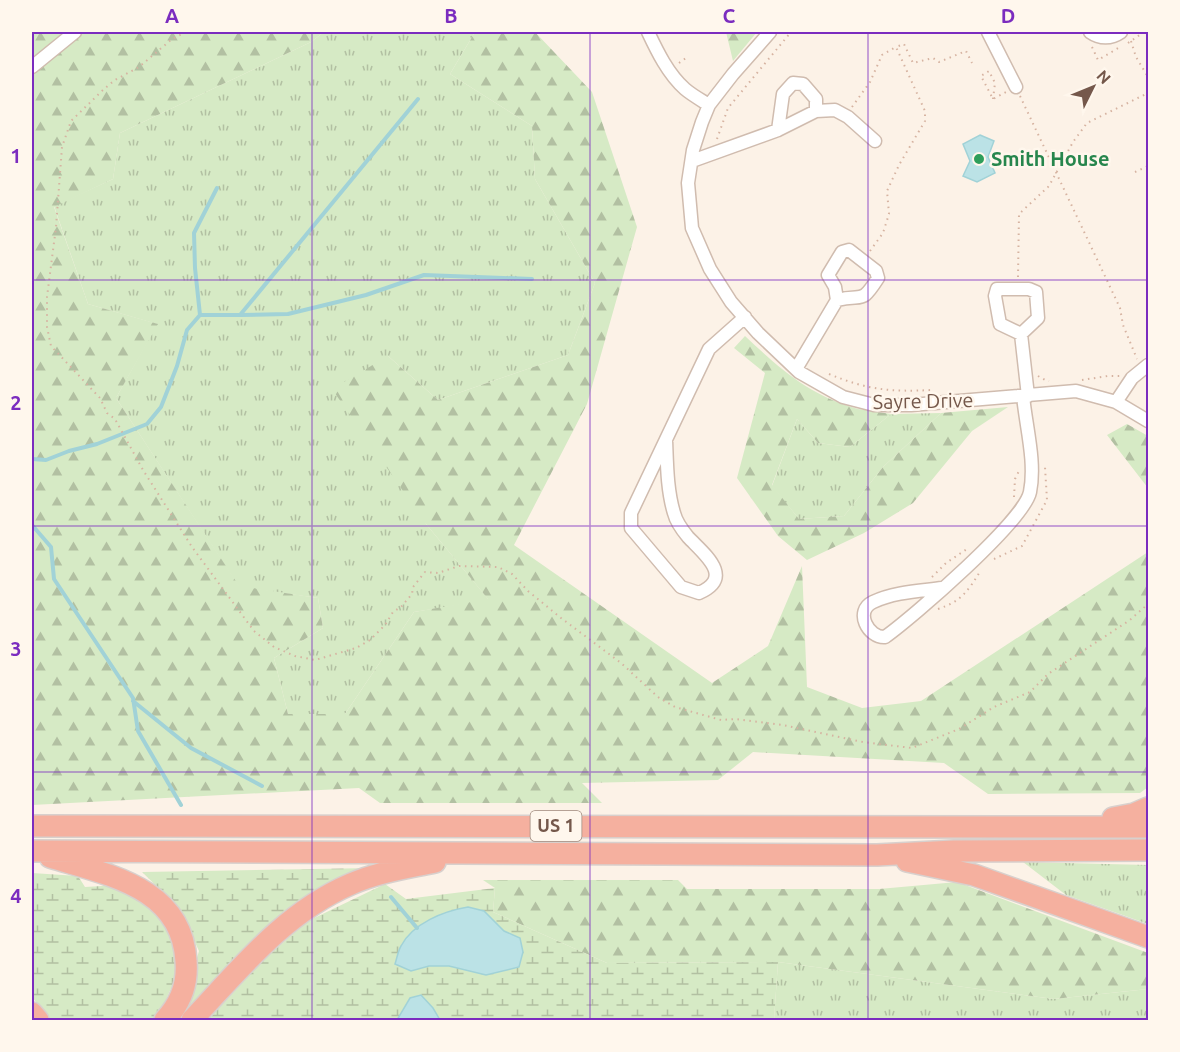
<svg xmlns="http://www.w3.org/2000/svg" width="1180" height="1052" viewBox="0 0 1180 1052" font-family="Ubuntu,sans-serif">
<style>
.grass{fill:url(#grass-tufts)}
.forest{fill:url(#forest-firs)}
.wetland{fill:url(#wetland-marsh)}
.water{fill:#bbe2e6;stroke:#a1d2d7;stroke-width:1.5}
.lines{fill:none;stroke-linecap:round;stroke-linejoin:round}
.stream{stroke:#a1d2d7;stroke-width:4}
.street-casing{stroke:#d0bcaf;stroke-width:15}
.highway-casing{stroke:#d8d0cd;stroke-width:24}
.path{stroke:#d6b3a1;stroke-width:2;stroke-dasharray:1.5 4.5;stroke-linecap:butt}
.street{stroke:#fff;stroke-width:12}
.highway{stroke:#f5b09f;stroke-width:21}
.grid{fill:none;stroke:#7b2cbf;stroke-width:1.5;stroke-opacity:0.55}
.leisure-dot{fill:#2e9e5b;stroke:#fff7ed;stroke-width:2}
.labels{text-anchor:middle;stroke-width:5;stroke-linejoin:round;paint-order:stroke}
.shield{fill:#fff7ed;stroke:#9e887c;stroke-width:1.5}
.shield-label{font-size:18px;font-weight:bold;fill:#75584b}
.leisure-label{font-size:20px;font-weight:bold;fill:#27864d;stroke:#fff7ed;text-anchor:start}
.street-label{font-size:20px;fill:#75584b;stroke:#fff7ed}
.neatline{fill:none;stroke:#7b2cbf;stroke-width:2}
.grid-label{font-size:20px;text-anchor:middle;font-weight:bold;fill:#7b2cbf}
</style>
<defs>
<pattern id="grass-tufts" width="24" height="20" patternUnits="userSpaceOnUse" patternTransform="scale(1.5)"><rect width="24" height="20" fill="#d6eac5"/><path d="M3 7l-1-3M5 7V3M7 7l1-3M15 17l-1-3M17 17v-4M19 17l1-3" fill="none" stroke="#b2c0a2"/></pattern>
<pattern id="forest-firs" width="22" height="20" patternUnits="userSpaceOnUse" patternTransform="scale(1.5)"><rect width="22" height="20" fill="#d6eac5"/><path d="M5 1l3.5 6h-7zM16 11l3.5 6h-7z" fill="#b2c0a2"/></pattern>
<pattern id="wetland-marsh" width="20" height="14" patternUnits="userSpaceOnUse" patternTransform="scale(1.5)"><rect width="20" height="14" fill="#d6eac5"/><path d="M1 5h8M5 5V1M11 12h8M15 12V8" fill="none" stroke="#b2c0a2"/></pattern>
</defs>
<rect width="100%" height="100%" fill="#fcf2e7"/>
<path class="grass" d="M324,32H475L450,74L532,126L535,179L595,283L568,355L438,400L388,356L426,524L489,600L414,612L345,714H288L274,658L323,628L318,598L239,587L116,398L157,324L88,304L54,206L113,179L120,133L311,42Z
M941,413L883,467L844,516L799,519L772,486L797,419L818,443L850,447L891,414Z
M1023,862L1148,865V924L1066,895Z
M778,962L1054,999L1148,989V1020H774Z"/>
<path class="forest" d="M32,32H324L311,42L120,133L113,179L54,207L88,304L158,324L116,398L239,586L318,598L323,628L274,658L288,714H345L414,612L488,599L426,524L332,389L388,356L438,400L568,355L595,283L535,179L532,126L450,74L475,32H535L592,92L637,227L587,404L514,545L712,683L768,646L802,566L807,687L862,708L921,701L1148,552V787L1140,793L988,794L944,763L753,752L718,780L582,783L602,803H380L359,788L32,805Z
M726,32H757L733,61Z
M745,336C780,369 810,396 858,409C869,411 880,412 891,414L850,447L818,443L797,419L772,485L799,519L844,516L883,467L941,413L1008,407L972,431L913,503L864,533L807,560L778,536L737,478L765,373L734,348Z
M1127,424L1148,436V488L1107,435Z
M483,880H678L687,889H879L957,882L1148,953V989L1054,999L778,962L607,963L493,912L495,888Z"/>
<path class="wetland" d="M373,868L286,910L178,1020L199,951L179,908L142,872Z
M32,873L78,876L85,887L119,885L150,903L176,938V977L157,1020H50L32,997Z
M385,884L406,899L495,888L493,912L607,963L778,962L774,1020H208L264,959L308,921Z"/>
<path class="water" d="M980,135L994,141L988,157L995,173L977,182L963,176L970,161L963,144Z
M468,907L484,911L504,931L520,938L523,952L519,967L486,975L449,966H429L411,971L395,964C397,958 398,951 401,946C413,923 444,911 468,907Z
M421,995L433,1008L440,1020H397L410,998Z"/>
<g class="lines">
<path class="stream" d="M200,315L195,268L194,233L217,188
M241,315L288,314L366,295L424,275L532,279
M32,459L46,460L69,451L97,444L147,424L161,407L177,366L187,330L200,315H240L418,99
M32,525L51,547L54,579L133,698L138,731L181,805
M133,701L191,748L262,786
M391,897L417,928"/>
<g class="street-casing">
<path id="street" d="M648,32C657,51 668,74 685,89C692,95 701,100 709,105
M770,32L733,74L709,105L702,122L693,150L688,183L692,228L710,269L731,302L758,333L799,372L843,397L874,405H911L1076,391L1116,402L1148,421
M988,32L1016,87
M1090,32C1100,39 1111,39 1121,32
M32,67L75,32
M816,111L835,110L848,117L875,141
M692,161L778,130L816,111V99L803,84L793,83L783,94L778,130
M849,250L876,271L878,278C860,306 864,293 837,300L835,287L828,275L842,252Z
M997,289H1029L1036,292L1038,318L1021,334L1000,324L995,296Z
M1021,334L1028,396
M796,369L837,300
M1116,402L1132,378L1148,365
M666,440C667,464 667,490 674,513C676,521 683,531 688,537C704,554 735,577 699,593L681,587L631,528V513L709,349L745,317
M942,588C920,591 894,592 873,602C854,611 868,638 885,637C913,617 1024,521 1030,492C1036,462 1026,427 1023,396"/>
</g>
<g class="highway-casing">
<path id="highway" d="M1113,818L1134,814L1148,808
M32,826L1148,827
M32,851L877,855L954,851L1148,850
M50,857C108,875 182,887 186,961C188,984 180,1004 165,1020
M907,861L974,875L1148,937
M32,1013L38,1020
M192,1020C240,969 285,912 351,884C378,872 407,868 435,862"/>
</g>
<path class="path" d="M186,32L172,39L139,67L115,80L104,89L71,121L62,147L56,227L47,297V327L51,346L100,398L107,413L115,419L143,470L192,547L254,631L274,647L295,656L315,660L356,648L370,640L385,625L393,612L401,607L412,594L413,587L425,572L438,573L459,566L498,567L512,574L528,591L561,618L621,663L658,697L675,707L721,720L735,719L783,725L863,742L912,748L959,729L994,707L1030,692L1048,674L1130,620L1148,604
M1131,41L1136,57L1148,77
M1128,43L1144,32
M1092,47L1098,60L1120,47
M679,63L686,58
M1020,96L1120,308L1123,325L1137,359
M993,99L995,83L989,71L981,76L993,99L1006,92
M852,107L870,82L882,55L896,47
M717,139L728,108L791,32
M1135,172L1148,166
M870,251L883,233L889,214L887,191L899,165L925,121V111L896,47L904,44L913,63L933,58L939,62L966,51L972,63
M1018,277L1019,214L1049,186L1073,142L1087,123L1148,93
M829,374C868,390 890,392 932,390
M1038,376L1045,380L1049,381
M1082,380L1108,376H1120
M1014,497L1015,479L1019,471
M994,559L1022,546L1047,500L1045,467
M932,577L946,563L967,549
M938,609C962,601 968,591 981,570"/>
<use href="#street" class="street"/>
<use href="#highway" class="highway"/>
</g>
<path class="grid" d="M312,32V1020M590,32V1020M868,32V1020M32,280H1148M32,526H1148M32,772H1148"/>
<circle class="leisure-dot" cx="979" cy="159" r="6"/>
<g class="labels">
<rect class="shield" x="530.5" y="811" width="51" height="30" rx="4.5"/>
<g class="shield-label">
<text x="556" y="832">US 1</text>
</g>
<g class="leisure-label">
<text x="991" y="166">Smith House</text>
</g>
<g class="street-label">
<text transform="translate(923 401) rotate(-1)" y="7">Sayre Drive</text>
</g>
</g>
<rect width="1180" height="1052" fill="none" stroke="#fff7ed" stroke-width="66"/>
<g transform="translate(1093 87) rotate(47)" stroke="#fff7ed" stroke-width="4.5" paint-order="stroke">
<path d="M0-4.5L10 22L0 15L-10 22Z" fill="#75584b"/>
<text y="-9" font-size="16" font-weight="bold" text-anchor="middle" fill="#75584b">N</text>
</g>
<rect x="33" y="33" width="1114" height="986" class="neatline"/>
<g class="grid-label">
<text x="172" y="23">A</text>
<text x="451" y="23">B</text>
<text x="729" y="23">C</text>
<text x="1008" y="23">D</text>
<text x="16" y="163">1</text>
<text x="16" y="410">2</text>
<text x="16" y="656">3</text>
<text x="16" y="903">4</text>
</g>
</svg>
